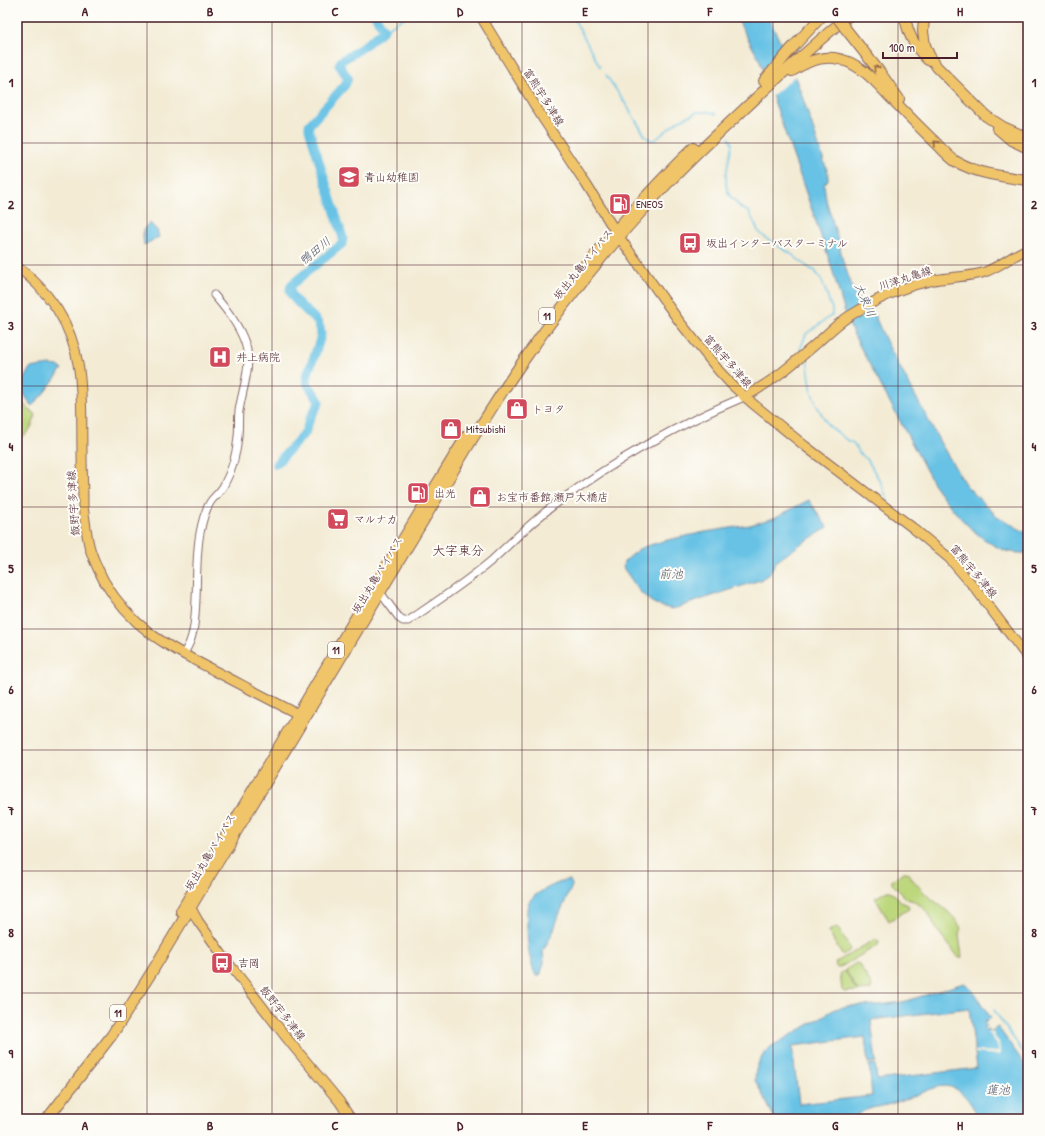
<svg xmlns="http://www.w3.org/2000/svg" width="1045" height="1136" viewBox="0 0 1045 1136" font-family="'Patrick Hand','Klee One',sans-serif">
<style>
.green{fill:#bcd77c;stroke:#837b54}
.water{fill:#67c2e5;stroke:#587088;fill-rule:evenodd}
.pier{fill:#f3ebd4}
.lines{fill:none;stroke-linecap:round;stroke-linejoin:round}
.stream{stroke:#67c2e5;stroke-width:1.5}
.river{stroke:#67c2e5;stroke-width:9}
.minor-casing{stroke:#856666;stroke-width:9}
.major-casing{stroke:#856666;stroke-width:11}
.highway-casing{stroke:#856666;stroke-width:12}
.minor{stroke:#fff;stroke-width:7}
.major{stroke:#f0c469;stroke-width:9}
.highway{stroke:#f0c469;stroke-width:10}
.highway-bridge-casing{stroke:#856666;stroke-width:12;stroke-linecap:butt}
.highway-bridge{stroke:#f0c469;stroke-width:10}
.oneway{stroke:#956947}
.grid{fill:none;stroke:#4a1f2b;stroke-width:1;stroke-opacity:0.55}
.labels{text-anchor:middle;stroke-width:4;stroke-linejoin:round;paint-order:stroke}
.shield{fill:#fdfcf7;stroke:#806168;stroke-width:1}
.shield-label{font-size:10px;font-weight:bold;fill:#4a1f2b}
.street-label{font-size:11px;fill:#4a1f2b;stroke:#fdfcf7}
.poi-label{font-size:11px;fill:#4a1f2b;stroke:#fdfcf7;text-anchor:start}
.water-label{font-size:12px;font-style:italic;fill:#54586c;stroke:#fdfcf7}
.quarter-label{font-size:13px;fill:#4a1f2b;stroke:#fdfcf7}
.neatline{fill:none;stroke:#4a1f2b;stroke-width:1.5}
.grid-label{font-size:13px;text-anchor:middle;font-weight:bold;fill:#4a1f2b}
</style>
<rect width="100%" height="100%" fill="#fdfcf7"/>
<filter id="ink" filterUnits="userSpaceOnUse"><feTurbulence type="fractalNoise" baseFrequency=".025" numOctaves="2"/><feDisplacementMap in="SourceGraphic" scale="8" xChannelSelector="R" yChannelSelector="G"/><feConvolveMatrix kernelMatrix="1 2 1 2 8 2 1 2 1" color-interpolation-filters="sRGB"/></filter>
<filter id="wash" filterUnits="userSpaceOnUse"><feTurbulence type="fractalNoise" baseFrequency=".012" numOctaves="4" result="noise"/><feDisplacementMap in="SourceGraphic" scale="16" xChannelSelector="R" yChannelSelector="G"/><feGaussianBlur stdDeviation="0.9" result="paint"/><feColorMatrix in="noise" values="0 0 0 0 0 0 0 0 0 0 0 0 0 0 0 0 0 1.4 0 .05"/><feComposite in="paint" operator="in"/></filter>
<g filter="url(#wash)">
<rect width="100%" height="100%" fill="#f3ebd4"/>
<path class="green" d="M17,395L27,408L36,415C31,429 30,432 17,441Z
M904,872H907C915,883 923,892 933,900C946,910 952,913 961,928L959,935L962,957L959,958L937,930L929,914L921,906L914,901L907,899L892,884V880Z
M887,891H890L892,892L903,903L908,905L909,909L889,921L875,898Z
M836,927L838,928L850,948L849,951L842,955L829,933V931Z
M874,940H878L879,942L878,945L839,968H837L835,964L836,962Z
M856,963L859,964L871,984L872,987L870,990L858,991L845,970Z
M844,971H845L857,991L844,992L842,990L840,974Z"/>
<path class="water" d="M736,17H767C776,31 782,46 789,62C804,98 815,136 828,173V180L824,184L826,200L839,243L842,258L853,289L865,310H872L887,343L941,444L965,484L981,501L997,516L1028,534V553C1021,553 1013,553 1006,551C976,540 951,509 933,483L857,341L850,327L844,309L830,262L772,95L759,59Z
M150,223L157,230L159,237L144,245C143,236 141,228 150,223Z
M50,365L58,366L62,369L44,393L32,406C19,388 19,387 30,368Z
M809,500L827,527L826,529L802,543L780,559L776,562L769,574L760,580L673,609C645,605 639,590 624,569L623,566L624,562L639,549L644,547L663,541L705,532L750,525L774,518Z
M566,880H569C571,882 572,883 572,886L559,915L553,932L543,951L544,963L540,976H536C528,959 527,939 527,920C527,913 526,905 531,899C537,892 557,883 566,880Z
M964,983L970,987L991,1018L984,1022L986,1026L983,1028L985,1030L988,1029L990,1032L998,1027L1021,1059L1028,1070V1119H980C969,1101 961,1082 936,1087C923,1092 910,1098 897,1102C881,1108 867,1105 853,1119H775L755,1080L756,1070L759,1062L765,1052L772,1046L835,1009L847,1006L879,1005L903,1002ZM969,1008L977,1068L877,1080L875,1064L869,1065L872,1096L799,1104L792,1046L865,1037L868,1063L876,1062L871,1020Z"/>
<path class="pier" d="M785,47L796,75L771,97L761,72Z
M989,1031L990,1032L993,1031L994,1036L999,1042L1000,1053L999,1055L975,1053V1051H978L997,1052L998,1051L997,1044L988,1032Z"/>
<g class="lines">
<path class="stream" d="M573,17L600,67
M384,30L405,17
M606,75L625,103L646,137L651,140H655L678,121L697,112H710L716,114
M729,138L732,143L726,175V185L729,195L741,208L749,212L755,224L758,231L768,240L790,253L809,268L815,271L822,281L832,309V315L806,334L800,350L801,351
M806,358L807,359L812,393L817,406L828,425L848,441L852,442L857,448L859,453L867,459L881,483L889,505
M994,1010L1028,1059"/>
<path class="river" d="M276,464L305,433L310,418L319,403C318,394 309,390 307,382C306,379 308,375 308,373C311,363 320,343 321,334C321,332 320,327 319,325C315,314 282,297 292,284L342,244L343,238L309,129V125L345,85L348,78L339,65L341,61L360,49L384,30L376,17"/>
</g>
</g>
<g filter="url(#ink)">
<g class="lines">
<g class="minor-casing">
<path id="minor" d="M379,591L400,619L403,621H408C436,602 465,583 491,561C513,541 533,520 557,503C614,461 679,424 744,397
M183,654C195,639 195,618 196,599C197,577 196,554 200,533C202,522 205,510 211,501C215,496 221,491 224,485C232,470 237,452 238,436C239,427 238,419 239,411C242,390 253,364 245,343C239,325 226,309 214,295"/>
</g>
<g class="major-casing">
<path id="major" d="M481,17L542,117L586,184L617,234L679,321L719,371L732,385L752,403L805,446L913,528L949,558L975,588L1028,658
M17,267C33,278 46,293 57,309C86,354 81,400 82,451C82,469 83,487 83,506C85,519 86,532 89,545C92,558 98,569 104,581C132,629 167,646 215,671C244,686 274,702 304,717
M744,397C771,383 794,363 817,343C826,335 835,326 845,319C850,315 855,313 861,309C883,296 908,285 934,280C950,277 967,277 982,273C999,268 1012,255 1028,249
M188,903L198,921L223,956L289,1041L339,1101L351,1119"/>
</g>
<g class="highway-casing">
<path id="highway" d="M905,17C908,35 915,47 928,60
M924,17L923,32L925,45L929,55L937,67L986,116L1003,127L1028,138
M845,28L879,71L899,99
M792,71C804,63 819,56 834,58C858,61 875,81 890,97C905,112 920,128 935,142C942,149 948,156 955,161C977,174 1004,177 1028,180
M764,81L793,47L821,17
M997,128L1011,140L1028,148
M569,287C608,238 648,191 693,148
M181,911L375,585L467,435
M47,1119L112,1035L153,970L473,438C488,414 503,390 519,367C559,309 603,253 651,201C679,170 709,142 739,114C774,81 810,48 847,17"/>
</g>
<use href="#minor" class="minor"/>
<use href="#major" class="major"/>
<use href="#highway" class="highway"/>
<g class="highway-bridge-casing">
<path id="highway-bridge" d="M837,17L845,28"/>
</g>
<use href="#highway-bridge" class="highway-bridge"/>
</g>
<defs><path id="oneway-chevron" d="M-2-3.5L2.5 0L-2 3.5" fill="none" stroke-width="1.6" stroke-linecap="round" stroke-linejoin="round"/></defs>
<g class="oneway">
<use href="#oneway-chevron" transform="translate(876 68) rotate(-129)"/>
<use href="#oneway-chevron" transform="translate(936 143) rotate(-136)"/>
</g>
</g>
<path class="grid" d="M147,17V1119M272,17V1119M397,17V1119M522,17V1119M648,17V1119M773,17V1119M898,17V1119M17,143H1028M17,265H1028M17,386H1028M17,507H1028M17,629H1028M17,750H1028M17,871H1028M17,993H1028"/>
<defs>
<g id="school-square" transform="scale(1.15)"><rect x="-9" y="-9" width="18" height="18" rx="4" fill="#d1495b" stroke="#fdfcf7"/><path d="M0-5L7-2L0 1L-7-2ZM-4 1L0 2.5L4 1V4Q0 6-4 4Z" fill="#fff"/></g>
<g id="fuel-square" transform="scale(1.15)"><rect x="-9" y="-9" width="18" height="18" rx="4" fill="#d1495b" stroke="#fdfcf7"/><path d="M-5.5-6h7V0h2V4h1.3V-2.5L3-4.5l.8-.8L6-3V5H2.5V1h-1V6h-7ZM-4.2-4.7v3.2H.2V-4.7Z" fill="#fff"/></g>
<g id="bus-square" transform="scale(1.15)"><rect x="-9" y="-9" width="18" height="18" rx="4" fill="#d1495b" stroke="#fdfcf7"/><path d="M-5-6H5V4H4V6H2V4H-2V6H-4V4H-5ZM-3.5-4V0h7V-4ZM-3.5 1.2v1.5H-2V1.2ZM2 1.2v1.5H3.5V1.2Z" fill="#fff"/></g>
<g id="hospital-square" transform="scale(1.15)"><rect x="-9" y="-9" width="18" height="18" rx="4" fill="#d1495b" stroke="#fdfcf7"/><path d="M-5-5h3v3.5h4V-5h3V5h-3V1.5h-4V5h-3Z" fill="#fff"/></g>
<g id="shop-square" transform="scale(1.15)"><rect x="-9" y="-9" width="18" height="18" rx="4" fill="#d1495b" stroke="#fdfcf7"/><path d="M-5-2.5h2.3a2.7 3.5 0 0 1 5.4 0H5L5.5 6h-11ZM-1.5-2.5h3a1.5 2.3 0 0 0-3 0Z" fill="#fff"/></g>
<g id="supermarket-square" transform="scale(1.15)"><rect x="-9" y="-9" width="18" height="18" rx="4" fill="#d1495b" stroke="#fdfcf7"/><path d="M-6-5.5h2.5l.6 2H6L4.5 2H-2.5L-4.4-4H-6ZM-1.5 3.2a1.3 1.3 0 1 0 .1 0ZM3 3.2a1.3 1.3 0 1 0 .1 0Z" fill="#fff"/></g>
</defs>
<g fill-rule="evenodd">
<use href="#school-square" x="349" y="177"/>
<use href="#fuel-square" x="620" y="204"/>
<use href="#bus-square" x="690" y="243"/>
<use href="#hospital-square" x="220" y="357"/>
<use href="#shop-square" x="517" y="409"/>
<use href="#shop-square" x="451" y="429"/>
<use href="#fuel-square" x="418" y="493"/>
<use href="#shop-square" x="480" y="497"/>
<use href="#supermarket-square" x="338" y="519"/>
<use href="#bus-square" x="222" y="963"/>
</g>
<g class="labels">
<g class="shield">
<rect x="539" y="308" width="16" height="16" rx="3"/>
<rect x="328" y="642" width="16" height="16" rx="3"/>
<rect x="110" y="1005" width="16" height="16" rx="3"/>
</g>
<g class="shield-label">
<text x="547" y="320">11</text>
<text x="336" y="654">11</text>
<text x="118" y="1017">11</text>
</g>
<g class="street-label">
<text transform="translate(544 97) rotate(58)" y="4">富熊宇多津線</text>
<text transform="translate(583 264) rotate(-51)" y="4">坂出丸亀バイパス</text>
<text transform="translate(905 278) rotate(-18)" y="4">川津丸亀線</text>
<text transform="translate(728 361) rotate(49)" y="4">富熊宇多津線</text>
<text transform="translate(73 503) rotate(-94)" y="4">飯野宇多津線</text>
<text transform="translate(974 571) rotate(50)" y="4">富熊宇多津線</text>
<text transform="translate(377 575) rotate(-59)" y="4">坂出丸亀バイパス</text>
<text transform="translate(210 852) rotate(-59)" y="4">坂出丸亀バイパス</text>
<text transform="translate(283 1013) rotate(52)" y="4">飯野宇多津線</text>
</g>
<g class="poi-label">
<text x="364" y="181">青山幼稚園</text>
<text x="636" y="208">ENEOS</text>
<text x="706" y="247">坂出インターバスターミナル</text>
<text x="236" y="361">井上病院</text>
<text x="532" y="413">トヨタ</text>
<text x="466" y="433">Mitsubishi</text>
<text x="434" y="497">出光</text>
<text x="496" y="501">お宝市番館 瀬戸大橋店</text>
<text x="354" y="523">マルナカ</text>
<text x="238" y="967">吉岡</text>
</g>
<g class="water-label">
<text transform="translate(315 251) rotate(-39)" y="4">鴨田川</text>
<text transform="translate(865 300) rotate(67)" y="4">大束川</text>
<text x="671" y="578">前池</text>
<text x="998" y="1094">蓮池</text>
</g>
<g class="quarter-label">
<text x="458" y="555">大字東分</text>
</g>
</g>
<rect width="1045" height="1136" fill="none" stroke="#fdfcf7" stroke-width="44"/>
<path d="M883 52v6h74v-6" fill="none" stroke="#4a1f2b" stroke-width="2"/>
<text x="889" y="52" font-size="12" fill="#4a1f2b" stroke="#fdfcf7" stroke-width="3" paint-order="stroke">100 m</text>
<rect x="22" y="22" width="1001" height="1092" class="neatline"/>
<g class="grid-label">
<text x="85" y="16">A</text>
<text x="210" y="16">B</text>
<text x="335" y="16">C</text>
<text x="460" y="16">D</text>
<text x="585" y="16">E</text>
<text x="710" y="16">F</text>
<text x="835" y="16">G</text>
<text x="960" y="16">H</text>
<text x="11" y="87">1</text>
<text x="1034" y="87">1</text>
<text x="11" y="209">2</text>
<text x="1034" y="209">2</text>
<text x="11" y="330">3</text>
<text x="1034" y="330">3</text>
<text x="11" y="451">4</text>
<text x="1034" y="451">4</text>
<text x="11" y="573">5</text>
<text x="1034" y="573">5</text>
<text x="11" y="694">6</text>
<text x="1034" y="694">6</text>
<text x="11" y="815">7</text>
<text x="1034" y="815">7</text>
<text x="11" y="937">8</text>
<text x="1034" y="937">8</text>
<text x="11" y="1058">9</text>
<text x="1034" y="1058">9</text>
<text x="85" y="1130">A</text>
<text x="210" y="1130">B</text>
<text x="335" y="1130">C</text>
<text x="460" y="1130">D</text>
<text x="585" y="1130">E</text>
<text x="710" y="1130">F</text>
<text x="835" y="1130">G</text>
<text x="960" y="1130">H</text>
</g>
</svg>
